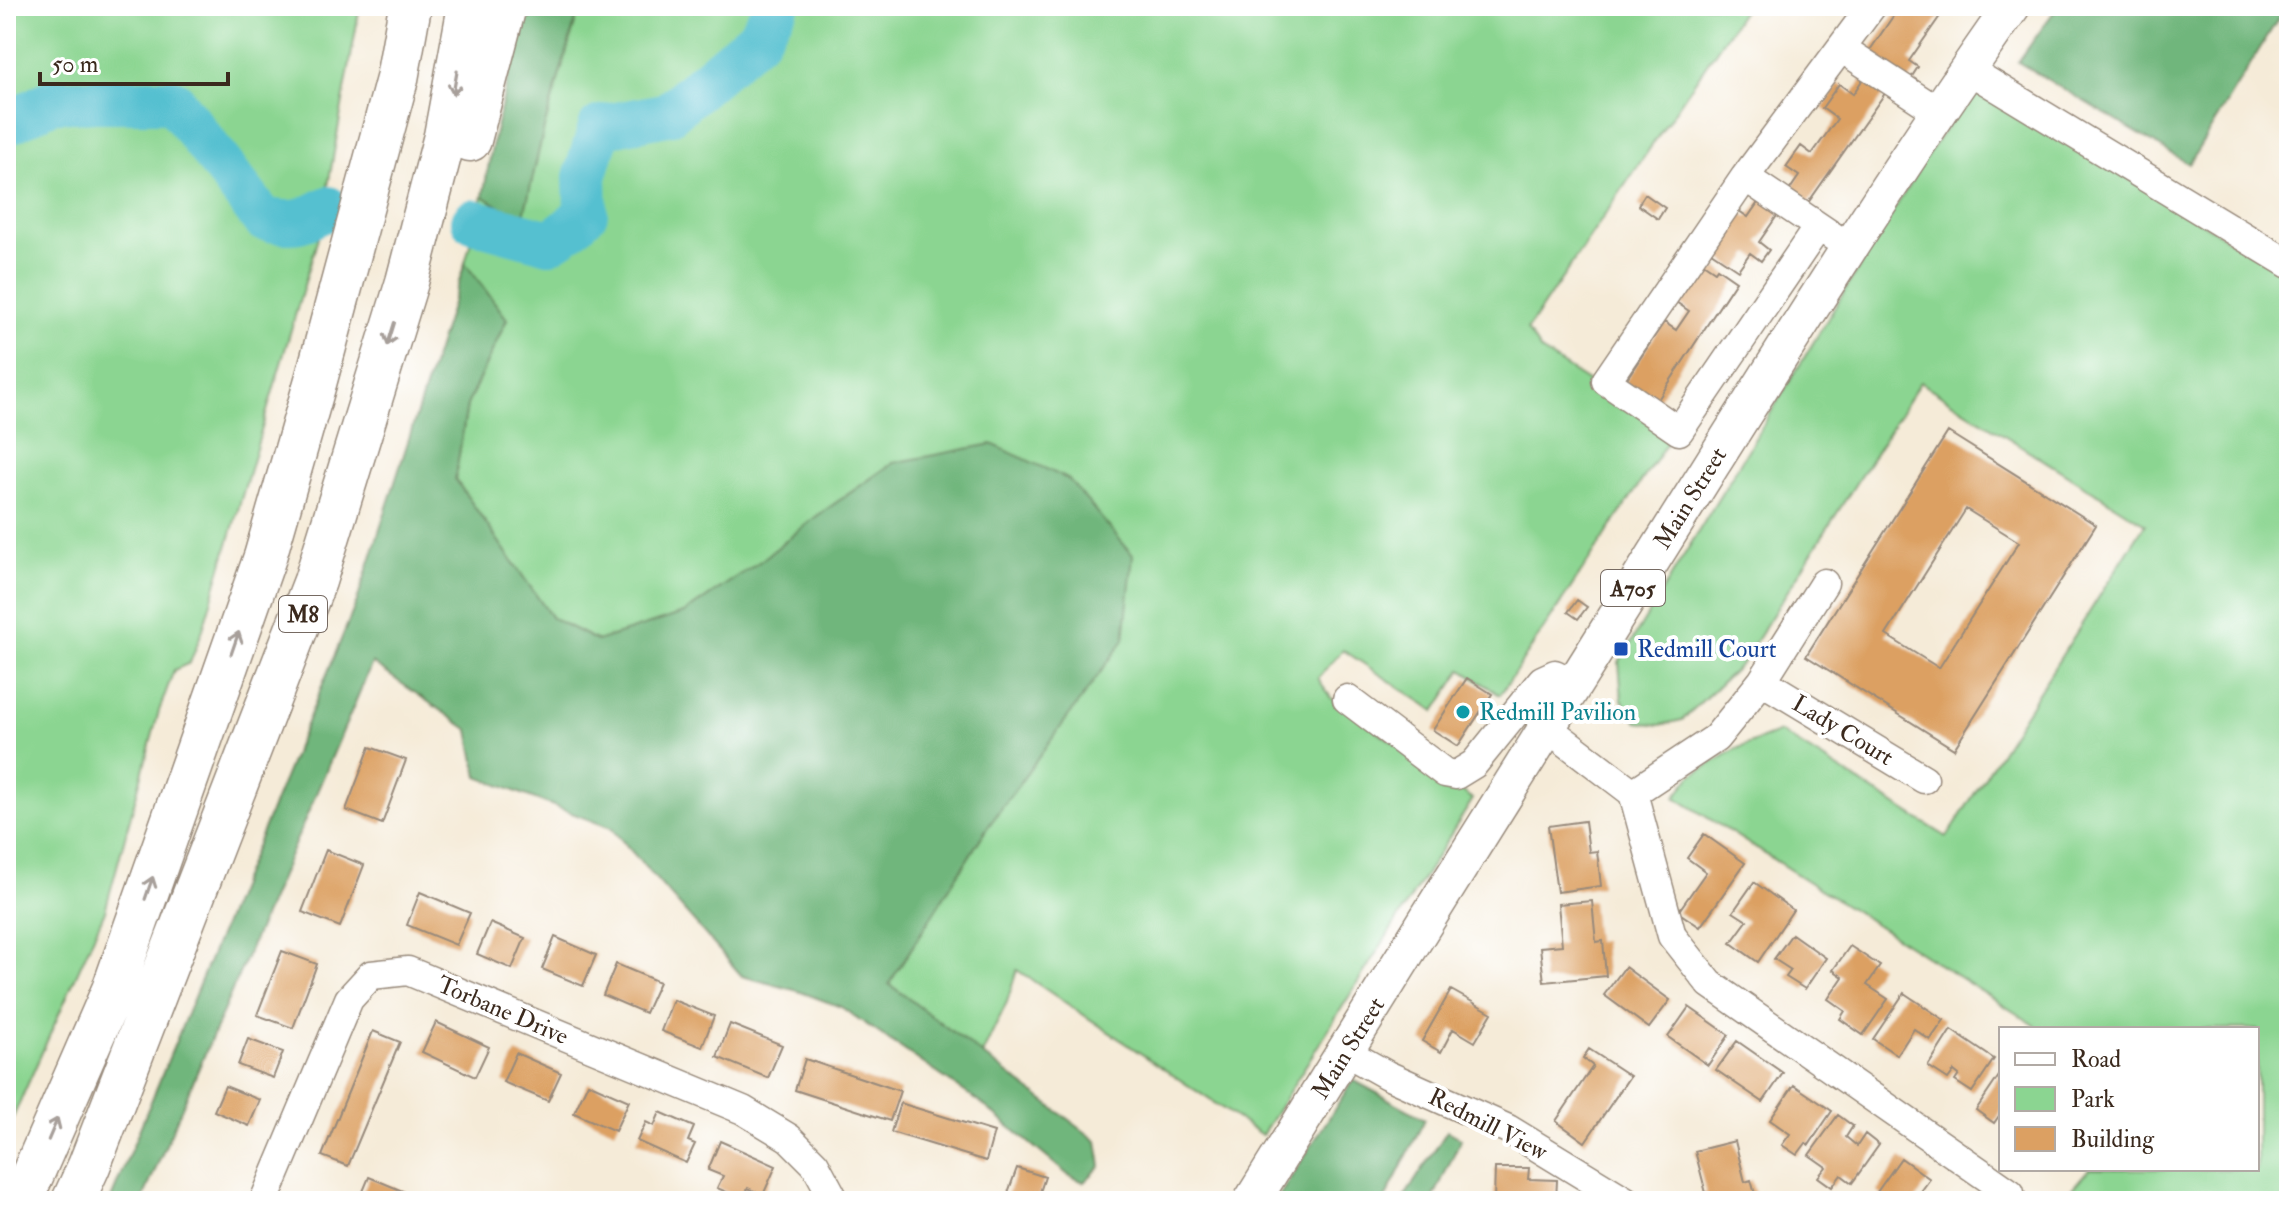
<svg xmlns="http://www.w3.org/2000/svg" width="2295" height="1207" viewBox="0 0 2295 1207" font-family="'IM FELL Double Pica',serif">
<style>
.green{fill:#8bd591;stroke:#638058;stroke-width:2}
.forest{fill:#70b67b;stroke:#56704c;stroke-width:2}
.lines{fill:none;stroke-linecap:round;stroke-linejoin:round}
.river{stroke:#55c0d0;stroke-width:44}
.building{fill:#dca062;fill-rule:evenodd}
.minor-casing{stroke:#988a7b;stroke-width:31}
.major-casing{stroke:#988a7b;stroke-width:39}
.highway-casing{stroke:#988a7b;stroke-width:45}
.minor{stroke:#fff;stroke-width:28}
.major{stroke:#fff;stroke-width:36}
.highway{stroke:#fff;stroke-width:42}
.oneway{stroke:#a79f9a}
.transit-dot{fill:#1a4fb4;stroke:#fff;stroke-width:3}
.culture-dot{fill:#0f9aa8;stroke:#fff;stroke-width:3}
.labels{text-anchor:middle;stroke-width:8;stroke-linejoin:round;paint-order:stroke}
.shield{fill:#fff;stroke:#766a62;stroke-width:2}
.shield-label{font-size:22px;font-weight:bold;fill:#3b2a1e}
.street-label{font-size:24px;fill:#3b2a1e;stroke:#fff}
.transit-label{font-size:24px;fill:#164399;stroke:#fff;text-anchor:start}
.culture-label{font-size:24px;fill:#0d838f;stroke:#fff;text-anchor:start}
</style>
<rect width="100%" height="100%" fill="#fff"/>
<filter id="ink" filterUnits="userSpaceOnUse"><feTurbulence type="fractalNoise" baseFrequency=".0125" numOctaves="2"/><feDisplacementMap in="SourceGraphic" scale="16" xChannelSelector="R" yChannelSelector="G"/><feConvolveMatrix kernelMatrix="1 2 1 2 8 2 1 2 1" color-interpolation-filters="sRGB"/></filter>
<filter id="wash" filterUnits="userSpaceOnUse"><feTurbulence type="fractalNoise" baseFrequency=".006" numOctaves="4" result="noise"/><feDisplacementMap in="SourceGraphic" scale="32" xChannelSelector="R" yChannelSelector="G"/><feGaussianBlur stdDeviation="1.8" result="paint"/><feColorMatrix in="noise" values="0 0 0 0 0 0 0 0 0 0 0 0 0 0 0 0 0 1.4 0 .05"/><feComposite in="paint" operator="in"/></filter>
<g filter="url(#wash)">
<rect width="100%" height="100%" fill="#f5ebd8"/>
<path class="green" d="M6,6H360L320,231L203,629L190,663L174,670L159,711L105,911L6,1133Z
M580,6H1746L1527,330L1541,351L1672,435L1500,695L1462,670L1435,711L1343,650L1318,678L1331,698L1473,799L1262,1135L1017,970L1007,1002L982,1055L889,984L985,831L893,463L817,516L762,560L684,613L598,641L552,618L455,479L467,405L507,319L465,263L483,196L501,207L524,214L544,128Z
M1971,95H1992L2289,276V1201H2061L2089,1169H2257V1029H2041L1675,797L1691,776L1736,749L1780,732L1947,837L2145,524L1920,382L1742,663L1682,720L1660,725L1637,722L1622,700L1619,662L1931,149Z"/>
<path class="forest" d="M526,6H580L544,128L524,215L501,207L483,196L494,136Z
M2058,6H2286L2189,164L2018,62Z
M465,263L507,319L467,405L455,479L552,618L597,641L684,613L762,560L817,516L893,463L992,444L1068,479L1133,555L1124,640L985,831L889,984L1097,1141L1101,1166L1084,1182L1068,1175L981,1103L841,1007L798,991L742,976L611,828L478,777L469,730L372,663L142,1201H110L357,601Z
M1353,1080L1425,1119L1384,1201H1276Z
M1447,1131L1461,1139L1432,1201H1402Z"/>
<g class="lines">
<path class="river" d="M6,124L52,101H173L263,219C294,225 301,223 328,208
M473,221L549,242L569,229L586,213L585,177L600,127L668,114L757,38L777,6"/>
</g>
<g id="blocks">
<path class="building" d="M1900,6H1947L1909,61L1918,67L1907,84L1866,56Z
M1867,73L1888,89L1805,207L1787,194L1799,176L1786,167L1801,146L1812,154L1837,119L1822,108L1839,84L1853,94Z
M1645,194L1665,208L1658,219L1638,205Z
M1764,194L1783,207L1759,242L1769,250L1761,261L1750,253L1738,270L1708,250L1736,209L1748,217Z
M1703,263L1715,271L1717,268L1736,281L1655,404L1624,383L1664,322L1676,330L1689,311L1676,302Z
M1948,432L2096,525L1954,749L1806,656ZM1966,509L2019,542L1939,668L1886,635Z
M1577,600L1587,607L1578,619L1568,612Z
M1467,678L1492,694L1458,746L1433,730Z
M370,747L406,760L382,824L346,810Z
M1585,821L1589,852L1597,851L1601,886L1557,892L1548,826Z
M1704,834L1745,863L1700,927L1678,912L1706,872L1687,858Z
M326,850L364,865L340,927L302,912Z
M1754,882L1793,910L1758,962L1731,943L1747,921L1733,912Z
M420,892L470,913L456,945L407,925Z
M1592,901L1596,942L1603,941L1606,976L1544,982L1540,947L1562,945L1558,904Z
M490,923L525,938L512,969L477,954Z
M1792,934L1826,958L1805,989L1786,977L1791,970L1774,959Z
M555,937L596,955L583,986L542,969Z
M1850,946L1880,966L1867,985L1888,999L1863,1035L1840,1019L1845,1011L1828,999L1843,977L1833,970Z
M282,951L317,964L293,1028L257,1015Z
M616,964L659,982L645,1013L603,995Z
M1625,967L1670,1000L1649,1028L1604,995Z
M1451,990L1492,1013L1475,1042L1453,1029L1441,1052L1422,1041Z
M1904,993L1944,1020L1930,1040L1914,1029L1897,1055L1873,1039Z
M673,1000L714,1016L702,1047L661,1031Z
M1689,1007L1729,1035L1708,1065L1668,1037Z
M436,1022L489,1047L475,1077L422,1052Z
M730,1024L782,1045L768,1078L717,1057Z
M1951,1030L1994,1059L1972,1092L1955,1081L1959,1075L1954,1071L1948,1079L1928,1066Z
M373,1031L400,1042L348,1166L322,1156Z
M248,1039L283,1052L273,1078L238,1065Z
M1737,1041L1783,1073L1763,1102L1716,1070Z
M1589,1049L1630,1076L1585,1142L1556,1121L1593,1066L1583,1058Z
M516,1053L561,1073L548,1101L503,1082Z
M805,1059L900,1091L890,1121L795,1090Z
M2001,1073V1113L1994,1123L1976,1110Z
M588,1083L629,1101L615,1131L574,1113Z
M1794,1085L1832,1111L1809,1145L1806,1143L1797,1155L1782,1145L1790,1134L1770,1120Z
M225,1086L260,1100L249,1126L214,1111Z
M900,1103L994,1132L986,1161L891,1132Z
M660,1112L694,1127L688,1141L695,1144L686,1163L637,1141L646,1122L654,1126Z
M1838,1115L1853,1126L1846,1137L1857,1146L1865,1134L1879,1145L1852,1183L1841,1175L1832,1187L1818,1177L1826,1167L1809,1155Z
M720,1141L776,1166L763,1195L748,1188L743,1199L717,1188L723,1176L708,1170Z
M1735,1141L1745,1182L1751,1180L1757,1201H1701L1699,1195L1706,1193L1695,1151Z
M1901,1158L1930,1179L1914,1201H1890L1877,1192Z
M1017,1168L1045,1177L1037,1201H1005Z
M1495,1168H1529L1528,1179L1557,1180L1556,1201H1494Z
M369,1177L417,1197L415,1201H359Z"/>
</g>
</g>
<g filter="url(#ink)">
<use href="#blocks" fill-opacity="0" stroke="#988a7b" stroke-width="2"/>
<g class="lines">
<g class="minor-casing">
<path id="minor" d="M1841,48L1939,112
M1967,69L2289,264
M1745,177L1834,237
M1818,227L1679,431L1606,381L1745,177L1872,6
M1762,681L1924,779
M1347,699L1445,773L1456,775L1474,764L1542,680L1555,674L1573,683
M1545,726L1633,793L1672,936L1710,984L2010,1193
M1633,793L1716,738L1762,681L1824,583
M1346,1052L1387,1075L1508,1129L1626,1201
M264,1201L349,999L371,975L408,971L743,1110L789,1138L815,1164L835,1201"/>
</g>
<g class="major-casing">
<path id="major" d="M1252,1201C1405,955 1557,709 1712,464C1809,310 1906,155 2012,6"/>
</g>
<g class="highway-casing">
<path id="highway" d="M470,140L505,6
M21,1201L113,990L265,557L316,380L397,79L410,6
M73,1201L89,1166L315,581L407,282L445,136L469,6"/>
</g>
<use href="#minor" class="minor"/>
<use href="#major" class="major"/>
<use href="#highway" class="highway"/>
</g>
<defs><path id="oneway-shaft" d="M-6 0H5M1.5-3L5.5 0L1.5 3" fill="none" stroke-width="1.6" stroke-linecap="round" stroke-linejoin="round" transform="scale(2)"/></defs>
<g class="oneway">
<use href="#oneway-shaft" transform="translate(455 83) rotate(100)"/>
<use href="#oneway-shaft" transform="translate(391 334) rotate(107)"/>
<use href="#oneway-shaft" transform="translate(235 643) rotate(-71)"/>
<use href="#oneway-shaft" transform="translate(149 888) rotate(-71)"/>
<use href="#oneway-shaft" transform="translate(53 1129) rotate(-67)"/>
</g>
</g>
<rect class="transit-dot" x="1613" y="641" width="16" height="16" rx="4"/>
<circle class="culture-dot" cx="1463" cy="712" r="8"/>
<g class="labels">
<g class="shield">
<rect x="1601" y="570" width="64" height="36" rx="6"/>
<rect x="279" y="596" width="48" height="36" rx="6"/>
</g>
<g class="shield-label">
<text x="1633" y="596">A705</text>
<text x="303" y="622">M8</text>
</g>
<g class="street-label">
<text transform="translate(1690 498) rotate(-58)" y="8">Main Street</text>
<text transform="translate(1843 730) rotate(31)" y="8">Lady Court</text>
<text transform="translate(503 1010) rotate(23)" y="8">Torbane Drive</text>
<text transform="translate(1348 1048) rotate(-58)" y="8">Main Street</text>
<text transform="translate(1488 1124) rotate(27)" y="8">Redmill View</text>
</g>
<g class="transit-label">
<text x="1637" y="657">Redmill Court</text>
</g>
<g class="culture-label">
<text x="1479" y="720">Redmill Pavilion</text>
</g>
</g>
<rect width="2295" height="1207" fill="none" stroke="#fff" stroke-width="32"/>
<rect x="1999" y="1027" width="260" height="144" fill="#ffffff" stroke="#b1aaa5" stroke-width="2"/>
<rect x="2015" y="1053" width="40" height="12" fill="#ffffff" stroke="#b1aaa5" stroke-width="2"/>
<text x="2071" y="1067" font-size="24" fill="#3b2a1e">Road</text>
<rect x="2015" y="1087" width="40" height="24" fill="#8bd591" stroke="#b1aaa5" stroke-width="2"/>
<text x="2071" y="1107" font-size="24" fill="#3b2a1e">Park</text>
<rect x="2015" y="1127" width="40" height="24" fill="#dca062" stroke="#b1aaa5" stroke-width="2"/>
<text x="2071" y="1147" font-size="24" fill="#3b2a1e">Building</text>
<path d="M40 72v12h188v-12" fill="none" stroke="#3b2a1e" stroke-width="4"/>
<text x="52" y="72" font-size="24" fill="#3b2a1e" stroke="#ffffff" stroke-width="6" paint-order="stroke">50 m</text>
</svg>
